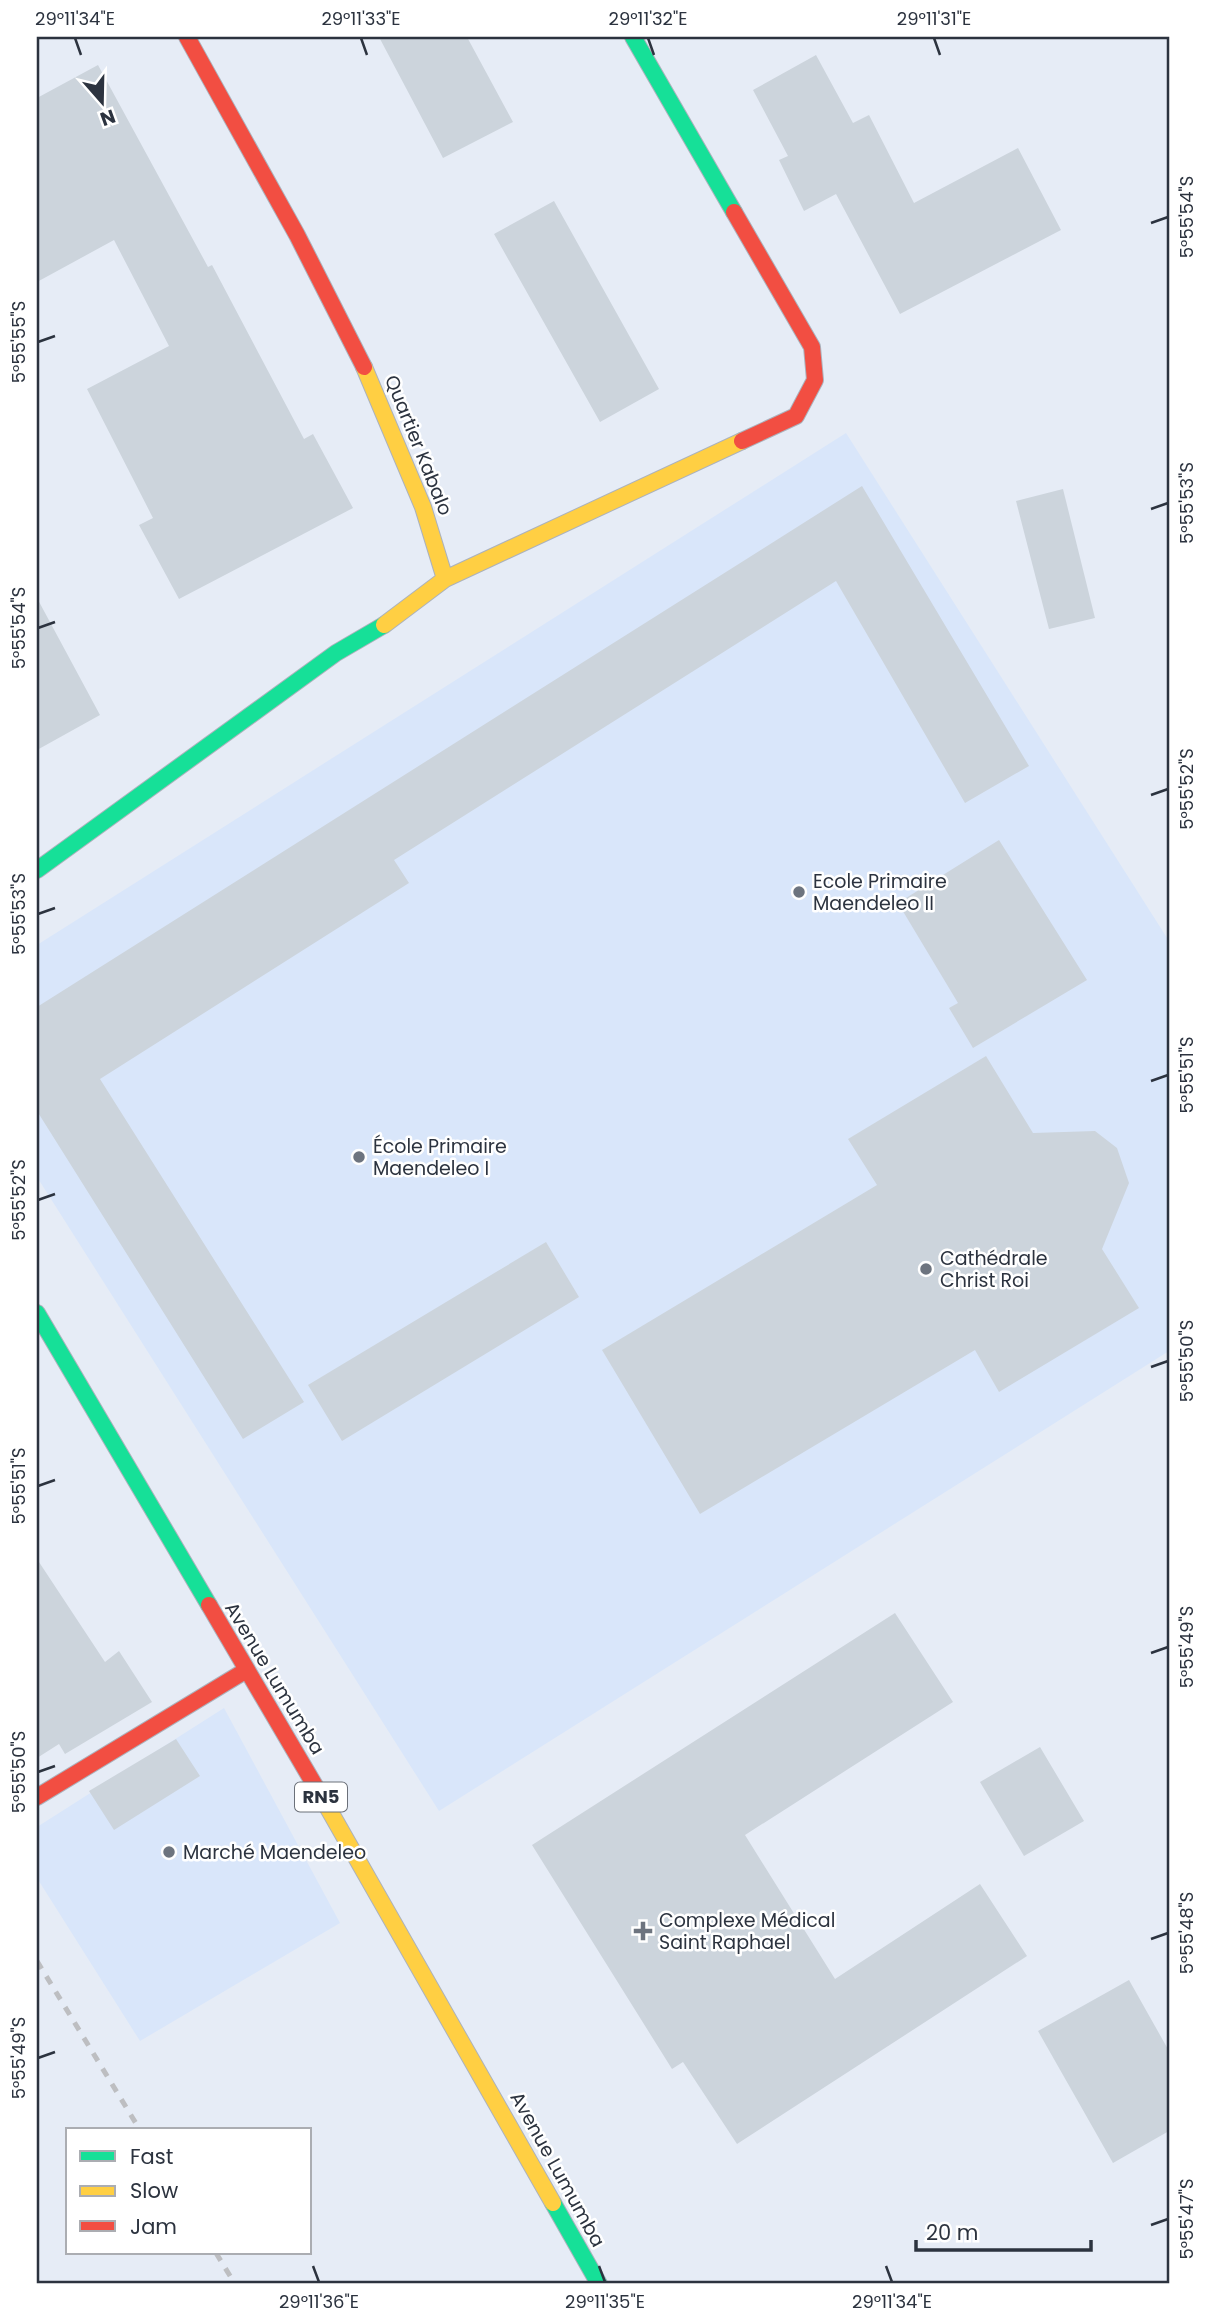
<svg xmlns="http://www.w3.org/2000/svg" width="1206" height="2321" viewBox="0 0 1206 2321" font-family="Poppins,sans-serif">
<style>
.built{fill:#d9e6fa}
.building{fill:#ccd4dc}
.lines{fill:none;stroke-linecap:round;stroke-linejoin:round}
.fast-casing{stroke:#acb2bc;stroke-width:18}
.slow-casing{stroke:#acb2bc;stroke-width:18}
.jam-casing{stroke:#acb2bc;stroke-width:18}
.fast{stroke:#16e098;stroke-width:16}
.slow{stroke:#ffcf43;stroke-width:16}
.jam{stroke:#f24e42;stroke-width:16}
.rail{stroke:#bdbec1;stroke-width:5;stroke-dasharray:9 9;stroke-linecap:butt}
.ticks{fill:none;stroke:#2c333f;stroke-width:2.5}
.poi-dot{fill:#6d747f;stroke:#fff;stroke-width:2.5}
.labels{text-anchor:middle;stroke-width:5;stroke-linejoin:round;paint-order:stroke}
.shield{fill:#fff;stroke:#6b7079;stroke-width:2}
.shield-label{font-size:18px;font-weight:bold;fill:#2c333f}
.street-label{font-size:19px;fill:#2c333f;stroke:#fff}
.poi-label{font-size:19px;fill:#2c333f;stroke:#fff;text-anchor:start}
.neatline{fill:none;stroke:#2c333f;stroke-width:2.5}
.ticks-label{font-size:18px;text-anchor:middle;fill:#2c333f}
</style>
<rect width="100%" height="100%" fill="#e6ecf6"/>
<path class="built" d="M846,433L1169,941V1351L439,1811L37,1177V945Z
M224,1708L340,1923L140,2041L37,1878V1827Z"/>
<path class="building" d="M379,37H467L513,122L443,158Z
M816,55L853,123L869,115L914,203L1018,148L1061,230L900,314L836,194L804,211L779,160L788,156L753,90Z
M98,65L208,267L212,265L304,439L313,434L353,508L179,599L139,525L153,518L87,389L169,346L114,240L37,282V98Z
M554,201L659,389L600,422L494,234Z
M862,486L1029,766L965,803L836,581L394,860L409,883L100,1079L304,1402L243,1439L37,1111V1007Z
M1063,489L1095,618L1049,629L1016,501Z
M37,598L100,715L37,750Z
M999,840L1087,980L973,1048L949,1008L958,1003L898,903Z
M986,1056L1033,1133L1095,1131L1117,1148L1129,1183L1102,1249L1139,1308L999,1392L975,1350L700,1514L602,1350L877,1185L848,1139Z
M546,1242L579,1297L342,1441L308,1385Z
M37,1559L105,1662L119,1651L152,1702L65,1754L59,1744L37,1758Z
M895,1613L953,1702L745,1835L835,1979L980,1884L1027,1956L737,2144L683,2062L672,2069L532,1845Z
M176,1739L200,1776L114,1830L89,1791Z
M1040,1747L1084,1821L1024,1856L980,1782Z
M1129,1980L1169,2051V2131L1113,2163L1038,2031Z"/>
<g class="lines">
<g class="fast-casing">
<path id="fast" d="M633,37L734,212
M37,870L336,653L384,625
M37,1313L209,1605
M553,2203L599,2284"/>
</g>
<g class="slow-casing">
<path id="slow" d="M364,367L423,507L445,579L384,625
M445,579L742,441
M324,1801L553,2203"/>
</g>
<g class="jam-casing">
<path id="jam" d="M187,37L297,235L364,367
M734,212L812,347L815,380L796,416L742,441
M209,1605L324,1801
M37,1797L245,1671"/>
</g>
<use href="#fast" class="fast"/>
<use href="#slow" class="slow"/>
<use href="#jam" class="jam"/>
<path class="rail" d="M37,1961L140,2130
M216,2253L235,2284"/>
</g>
<path class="ticks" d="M75,38L81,55M361,38L367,55M648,38L654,55M934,38L940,55M1151,223L1168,217M38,342L55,336M1151,509L1168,503M38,628L55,622M1151,795L1168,789M38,914L55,908M1151,1081L1168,1075M38,1200L55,1194M1151,1367L1168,1361M38,1486L55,1480M1151,1653L1168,1647M38,1772L55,1766M1151,1939L1168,1933M38,2058L55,2052M1151,2225L1168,2219M313,2266L319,2282M599,2266L605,2282M886,2266L892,2282"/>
<g class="poi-dot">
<circle cx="799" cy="892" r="7"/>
<circle cx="359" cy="1157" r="7"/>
<circle cx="926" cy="1269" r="7"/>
<circle cx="169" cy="1852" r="7"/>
<path d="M639.5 1920.5h7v7h7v7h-7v7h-7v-7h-7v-7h7z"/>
</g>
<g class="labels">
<rect class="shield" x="295" y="1782.5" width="52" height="29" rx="5"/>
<g class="shield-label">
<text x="321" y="1803">RN5</text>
</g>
<g class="street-label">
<text transform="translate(419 445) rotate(68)" y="7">Quartier Kabalo</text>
<text transform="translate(275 1678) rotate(59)" y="7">Avenue Lumumba</text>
<text transform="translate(558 2169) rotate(61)" y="7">Avenue Lumumba</text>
</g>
<g class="poi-label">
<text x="813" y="888">Ecole Primaire<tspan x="813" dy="22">Maendeleo II</tspan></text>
<text x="373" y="1153">École Primaire<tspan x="373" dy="22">Maendeleo I</tspan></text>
<text x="940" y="1265">Cathédrale<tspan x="940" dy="22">Christ Roi</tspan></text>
<text x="183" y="1859">Marché Maendeleo</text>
<text x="659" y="1927">Complexe Médical<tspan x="659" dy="22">Saint Raphael</tspan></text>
</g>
</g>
<rect width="1206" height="2321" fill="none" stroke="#ffffff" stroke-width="77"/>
<rect x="66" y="2128" width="245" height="126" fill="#ffffff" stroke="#abadb2" stroke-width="2"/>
<rect x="80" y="2151" width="35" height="10" fill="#16e098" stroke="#abadb2" stroke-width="2"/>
<text x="130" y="2164" font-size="21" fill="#2c333f">Fast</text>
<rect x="80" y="2186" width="35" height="10" fill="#ffcf43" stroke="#abadb2" stroke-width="2"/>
<text x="130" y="2198" font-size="21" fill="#2c333f">Slow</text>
<rect x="80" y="2221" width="35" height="10" fill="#f24e42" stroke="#abadb2" stroke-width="2"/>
<text x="130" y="2234" font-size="21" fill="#2c333f">Jam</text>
<g transform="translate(102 102) rotate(160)" stroke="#ffffff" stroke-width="5" paint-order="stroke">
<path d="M0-5L12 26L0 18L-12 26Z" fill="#2c333f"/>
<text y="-10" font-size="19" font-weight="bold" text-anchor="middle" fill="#2c333f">N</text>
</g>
<path d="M916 2240v10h175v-10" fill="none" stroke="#2c333f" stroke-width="3.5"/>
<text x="926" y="2240" font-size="21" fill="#2c333f" stroke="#ffffff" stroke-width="5" paint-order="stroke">20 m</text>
<rect x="38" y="38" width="1130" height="2244" class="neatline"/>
<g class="ticks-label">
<text x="75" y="25">29°11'34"E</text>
<text x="361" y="25">29°11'33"E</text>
<text x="648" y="25">29°11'32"E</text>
<text x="934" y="25">29°11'31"E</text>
<text transform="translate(1187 217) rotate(-90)" y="6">5°55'54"S</text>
<text transform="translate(19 342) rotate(-90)" y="6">5°55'55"S</text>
<text transform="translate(1187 503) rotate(-90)" y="6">5°55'53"S</text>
<text transform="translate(19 628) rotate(-90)" y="6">5°55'54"S</text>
<text transform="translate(1187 789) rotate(-90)" y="6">5°55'52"S</text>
<text transform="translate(19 914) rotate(-90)" y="6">5°55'53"S</text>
<text transform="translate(1187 1075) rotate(-90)" y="6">5°55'51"S</text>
<text transform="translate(19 1200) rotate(-90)" y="6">5°55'52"S</text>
<text transform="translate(1187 1361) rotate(-90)" y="6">5°55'50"S</text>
<text transform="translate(19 1486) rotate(-90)" y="6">5°55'51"S</text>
<text transform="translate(1187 1647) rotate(-90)" y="6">5°55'49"S</text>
<text transform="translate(19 1772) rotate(-90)" y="6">5°55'50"S</text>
<text transform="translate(1187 1933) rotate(-90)" y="6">5°55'48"S</text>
<text transform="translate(19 2058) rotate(-90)" y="6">5°55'49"S</text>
<text transform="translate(1187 2219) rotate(-90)" y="6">5°55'47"S</text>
<text x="319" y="2308">29°11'36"E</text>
<text x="605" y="2308">29°11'35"E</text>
<text x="892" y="2308">29°11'34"E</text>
</g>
</svg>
